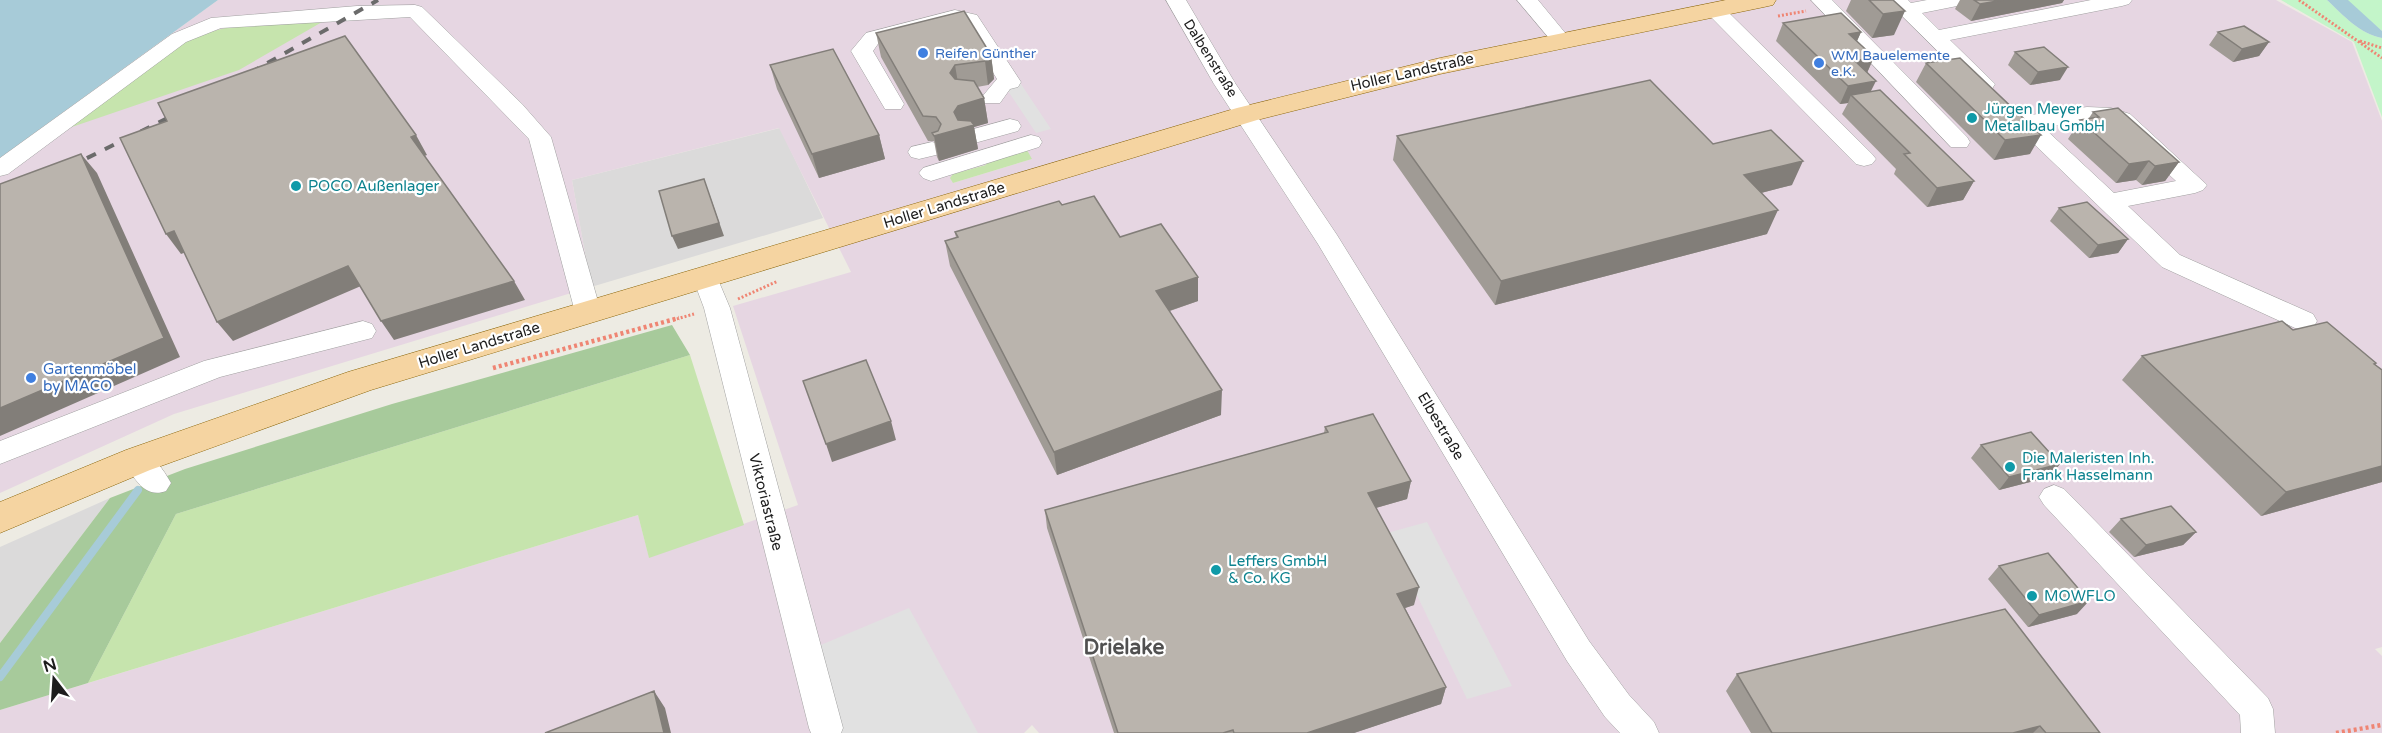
<svg xmlns="http://www.w3.org/2000/svg" width="2382" height="733" viewBox="0 0 2382 733" font-family="'Varela Round',sans-serif">
<style>
.residential{fill:#dbdada}
.industrial{fill:#e6d6e2;fill-rule:evenodd}
.grass{fill:#c6e4ad}
.forest{fill:#a7ca9b}
.park{fill:#c3f5c9}
.parking{fill:#e1e1e1}
.water{fill:#a7cbd8}
.lines{fill:none;stroke-linecap:round;stroke-linejoin:round}
.stream{stroke:#a7cbd8;stroke-width:8}
.minor-casing{stroke:#a1a1a1;stroke-width:1}
.major-casing{stroke:#8b660b;stroke-width:1}
.path-far1{stroke:#ef8573;stroke-width:3;stroke-dasharray:2 2;stroke-linecap:butt}
.path{stroke:#ef8573;stroke-width:4.5;stroke-dasharray:3 3;stroke-linecap:butt}
.minor{fill:#fff;fill-rule:evenodd}
.major{fill:#f5d4a1;fill-rule:evenodd}
.rail{stroke:#6b6b6b;stroke-width:4;stroke-dasharray:10 10;stroke-linecap:butt}
.wall{fill:#a09b95}
.shaded-wall{fill:#827e79}
.building{fill:#bab4ad;stroke:#827e79;stroke-width:1.5}
.shop-dot{fill:#3f7fe0;stroke:#fff;stroke-width:2}
.culture-dot{fill:#0f9aa8;stroke:#fff;stroke-width:2}
.labels{text-anchor:middle;stroke-width:4.5;stroke-linejoin:round;paint-order:stroke}
.far-shop-label{font-size:14px;fill:#366cbe;stroke:#fff;text-anchor:start}
.far-street-label{font-size:14px;fill:#1d1d1d;stroke:#fff}
.street-label{font-size:15px;fill:#1d1d1d;stroke:#fff}
.culture-label{font-size:15px;fill:#0d838f;stroke:#fff;text-anchor:start}
.shop-label{font-size:15px;fill:#366cbe;stroke:#fff;text-anchor:start}
.district-label{font-size:21px;font-weight:bold;fill:#505050;stroke:#fff}
</style>
<rect width="100%" height="100%" fill="#edebe3"/>
<path class="residential" d="M780,128L823,218L591,287L572,180Z
M110,498L0,643V547Z"/>
<path class="industrial" d="M218,0H2276L2352,42L2382,121V647L2375,649L2382,656V733H1039L1032,725L1024,733H0V710L638,515L649,557L798,505L733,306L851,272L779,128L572,180L591,287L174,414L0,493V158ZM1032,159L953,183V174L987,165Z"/>
<path class="grass" d="M329,18L239,70L66,129C101,102 157,51 197,36C237,21 286,22 329,18Z
M1027,150L1032,159L953,183L950,178L953,174L986,165L985,162Z
M690,355L744,525L649,558L638,515L88,683L176,514Z"/>
<path class="forest" d="M672,325L690,355L176,514L88,683L0,710V643L110,498L185,469L392,404Z"/>
<path class="park" d="M2281,0H2327C2343,15 2360,34 2382,38V117L2354,42Z
M2348,0H2382V31L2348,2Z"/>
<path class="parking" d="M1019,81L1051,129L1036,133L1004,85Z
M1427,522L1512,686L1467,699L1387,533Z
M909,608L978,733H834L816,647Z"/>
<path class="water" d="M0,0H218L0,158Z
M2327,0H2348L2382,31V38C2360,34 2343,15 2327,0Z"/>
<g class="lines">
<path class="stream" d="M0,677L138,490"/>
<g class="minor-casing">
<path id="minor" d="M1166,0H1186L1235,83L1337,235L1589,641L1629,695L1654,722L1659,733H1620L1605,717L1567,661L1318,244L1214,84Z
M1517,0H1538L1571,40L1568,44H1554Z
M1811,0H1832L1967,137L1970,142L1967,147H1951Z
M1886,0H1908L1911,3L1927,0H1970L1967,4L1922,13L1939,30L2091,0H2132L2129,4L2122,6L1950,40L1995,84L1992,89H1976Z
M1715,4L1722,6L1872,154L1876,159L1872,164L1864,166L1856,164L1708,14L1705,10L1708,6Z
M415,5L422,7L522,104L551,137L601,312L597,319L588,321L579,319L575,312L529,139L410,17L221,28L186,42L8,174L0,176V158L172,34L211,18L357,6Z
M955,10L977,15L1021,82L1018,87L1010,89L1000,103H984L981,98L997,79L963,24L955,22L880,41L873,51L904,104L901,109H885L851,51L866,33Z
M2014,105L2022,107L2031,115L2087,107L2111,108L2130,114L2207,185L2203,190L2195,193L2128,206L2180,255L2313,314L2317,321L2313,328L2304,330L2295,328L2162,267L2006,117L2003,112L2006,107ZM2099,120L2114,124L2176,181L2114,193L2043,127Z
M1010,119L1018,121L1021,126L1018,131L971,144L963,142L960,137L963,132Z
M1031,135L1039,137L1042,142L1039,147L931,181L923,178L919,173L923,168Z
M932,142L940,144L943,149L940,154L919,159L911,157L908,152L911,147Z
M705,267L714,270L730,308L843,728L841,733H811L809,728L704,308L692,276L696,270Z
M363,321L372,324L376,331L372,338L220,377L0,464V441L204,361Z
M138,449C153,454 163,469 171,483L166,491C145,499 133,478 124,460L128,452Z
M2054,485L2064,489L2268,698L2273,709L2275,733H2241L2240,715L2044,505L2039,497L2044,489Z"/>
</g>
<g class="major-casing">
<path id="major" d="M1726,0H1776L1773,5L1764,7L1440,74L1257,120L371,390L150,470L0,533V502L126,450L348,372L1237,108L1440,58Z"/>
</g>
<path class="path-far1" d="M2299,0L2382,58
M1778,16L1806,11
M2360,41L2382,48
M738,299L778,281
M673,320L694,314"/>
<path class="path" d="M493,368L679,318
M2336,733L2382,725"/>
<use href="#minor" class="minor"/>
<use href="#major" class="major"/>
<path class="rail" d="M250,73L378,0
M69,167L182,111"/>
</g>
<path class="wall" d="M1851,0H1893L1894,35L1872,38L1846,11Z
M1960,0H2064L2062,3L1971,21L1955,9Z
M1783,23L1861,32L1857,41L1874,57L1867,73L1871,92L1974,181L1963,200L1927,207L1894,174L1896,169L1842,114L1848,103L1840,104L1776,41Z
M2218,32L2269,42L2259,56L2233,62L2209,45Z
M876,33L991,55L994,79L988,85L977,87L984,98L988,123L974,127L978,149L939,161L937,157L934,141H928L881,57Z
M2015,52L2060,80L2030,85L2008,65Z
M1926,63L2030,154L1994,160L1916,82Z
M770,65L879,135L885,159L819,178L777,89Z
M2093,112L2179,162L2165,181L2142,185L2136,180L2116,183L2068,139L2080,120L2089,118Z
M1397,136L1713,144L1792,185L1761,193L1767,234L1495,305L1393,160Z
M1062,205L1120,237L1198,301L1170,311L1221,415L1057,475L950,266L945,241L956,238L955,232Z
M2059,208L2128,239L2118,253L2089,258L2050,221Z
M2293,330L2375,364L2382,370V482L2261,516L2122,380L2142,356Z
M1325,427L1411,481L1407,499L1376,508L1414,605L1405,608L1446,687L1441,704L1354,733H1114L1047,528L1045,510L1324,433Z
M1981,445L2050,477L1999,490L1971,458Z
M2121,519L2196,532L2183,545L2134,557L2109,532Z
M1999,566L2077,614L2028,627L1988,579Z
M1737,674L2100,733H1751L1726,691Z"/>
<path class="shaded-wall" d="M2003,0H2064L2062,3L1971,21L1980,4Z
M1905,11L1894,35L1872,38L1883,14Z
M1861,32L1853,50L1849,34Z
M2269,42L2259,56L2233,62L2242,49Z
M991,55L994,79L988,85L985,61Z
M1874,57L1866,75L1855,61Z
M955,65L959,89L950,73Z
M2068,67L2060,80L2030,85L2038,72Z
M1876,81L1867,99L1851,95L1848,103L1840,104L1848,86Z
M984,98L988,123L974,127L978,149L939,161L934,136L958,106Z
M416,135L427,155L422,157L411,137Z
M879,135L885,159L819,178L812,154Z
M2041,135L2030,154L1994,160L2005,140Z
M81,154L97,173L180,357L0,436V408Z
M1803,161L1792,185L1734,200L1744,175Z
M2149,161L2136,180L2116,183L2129,164Z
M2179,162L2165,181L2142,185L2155,166Z
M704,179L724,236L678,249L672,236Z
M1974,181L1963,200L1927,207L1937,188Z
M1778,210L1767,234L1495,305L1501,281Z
M174,231L189,251L181,254L166,234Z
M2128,239L2118,253L2089,258L2098,245Z
M348,266L361,286L233,341L217,322Z
M1198,277V301L1157,315L1156,291Z
M514,281L525,300L394,340L381,321Z
M1222,390L1221,415L1057,475L1054,452Z
M891,421L896,440L832,462L826,444Z
M2060,464L2050,477L1999,490L2009,477Z
M2382,466V482L2261,516L2286,492Z
M1411,481L1407,499L1365,511L1368,493Z
M2196,532L2183,545L2134,557L2146,545Z
M1419,587L1414,605L1393,612L1397,594Z
M2089,601L2077,614L2028,627L2039,615Z
M1446,687L1441,704L1354,733H1307Z
M654,691L665,708L671,733H664Z
M2040,726L2033,733H2013Z"/>
<path class="building" d="M1869,0H1893L1905,11L1883,14Z
M1974,0H2003L1980,4Z
M964,11L991,55L985,61L955,65L950,73L955,79L974,81L984,98L958,106L954,112L958,120L971,121L974,125L934,136L932,133L938,131L941,124L936,117L923,116L876,33Z
M1841,13L1861,32L1849,34L1874,57L1855,61L1876,81L1848,86L1783,23Z
M2244,26L2269,42L2242,49L2218,32Z
M345,36L416,135L411,137L514,281L381,321L348,266L217,322L174,231L166,234L120,138L167,121L158,103Z
M2044,47L2068,67L2038,72L2015,52Z
M833,49L879,135L812,154L770,65Z
M1960,58L2041,135L2005,140L1926,63Z
M1650,80L1713,144L1771,130L1803,161L1744,175L1778,210L1501,281L1397,136Z
M1880,90L1974,181L1937,188L1904,154L1910,153L1851,95Z
M2118,108L2179,162L2155,166L2149,161L2129,164L2080,120L2099,117L2093,112Z
M81,154L164,338L0,408V184Z
M704,179L719,223L672,236L659,191Z
M1094,196L1120,237L1161,224L1198,277L1156,291L1222,390L1054,452L945,241L958,237L955,232L1059,201L1062,205Z
M2087,202L2128,239L2098,245L2059,208Z
M2282,321L2293,330L2327,322L2376,363L2374,364L2382,370V466L2286,492L2142,356Z
M866,360L891,421L826,444L803,381Z
M1373,414L1411,481L1368,493L1419,587L1397,594L1446,687L1307,733H1234L1233,730L1223,733H1118L1045,510L1328,432L1325,427Z
M2031,432L2060,464L2009,477L1981,445Z
M2171,506L2196,532L2146,545L2121,519Z
M2048,553L2089,601L2039,615L1999,566Z
M2005,609L2100,733H2046L2040,726L2013,733H1772L1737,674Z
M654,691L664,733H545Z"/>
<g class="shop-dot">
<circle cx="923" cy="53" r="6"/>
<circle cx="1819" cy="63" r="6"/>
<circle cx="31" cy="378" r="6"/>
</g>
<g class="culture-dot">
<circle cx="1972" cy="118" r="6"/>
<circle cx="296" cy="186" r="6"/>
<circle cx="2010" cy="467" r="6"/>
<circle cx="1216" cy="570" r="6"/>
<circle cx="2032" cy="596" r="6"/>
</g>
<g class="labels">
<g class="far-shop-label">
<text x="935" y="58">Reifen Günther</text>
<text x="1831" y="60">WM Bauelemente<tspan x="1831" dy="16">e.K.</tspan></text>
</g>
<g class="far-street-label">
<text transform="translate(1211 58) rotate(58)" y="5">Dalbenstraße</text>
</g>
<g class="street-label">
<text transform="translate(1412 72) rotate(-13)" y="5">Holler Landstraße</text>
<text transform="translate(944 205) rotate(-17)" y="5">Holler Landstraße</text>
<text transform="translate(479 345) rotate(-17)" y="5">Holler Landstraße</text>
<text transform="translate(1441 426) rotate(59)" y="5">Elbestraße</text>
<text transform="translate(766 502) rotate(76)" y="5">Viktoriastraße</text>
</g>
<g class="culture-label">
<text x="1984" y="114">Jürgen Meyer<tspan x="1984" dy="17">Metallbau GmbH</tspan></text>
<text x="308" y="191">POCO Außenlager</text>
<text x="2022" y="463">Die Maleristen Inh.<tspan x="2022" dy="17">Frank Hasselmann</tspan></text>
<text x="1228" y="566">Leffers GmbH<tspan x="1228" dy="17">&amp; Co. KG</tspan></text>
<text x="2044" y="601">MOWFLO</text>
</g>
<g class="shop-label">
<text x="43" y="374">Gartenmöbel<tspan x="43" dy="17">by MACO</tspan></text>
</g>
<g class="district-label">
<text x="1124" y="654">Drielake</text>
</g>
</g>
<g transform="translate(54 679) rotate(343)" stroke="#ffffff" stroke-width="4.5" paint-order="stroke">
<path d="M0-4.5L10 22L0 15L-10 22Z" fill="#1d1d1d"/>
<text y="-9" font-size="16" font-weight="bold" text-anchor="middle" fill="#1d1d1d">N</text>
</g>
</svg>
